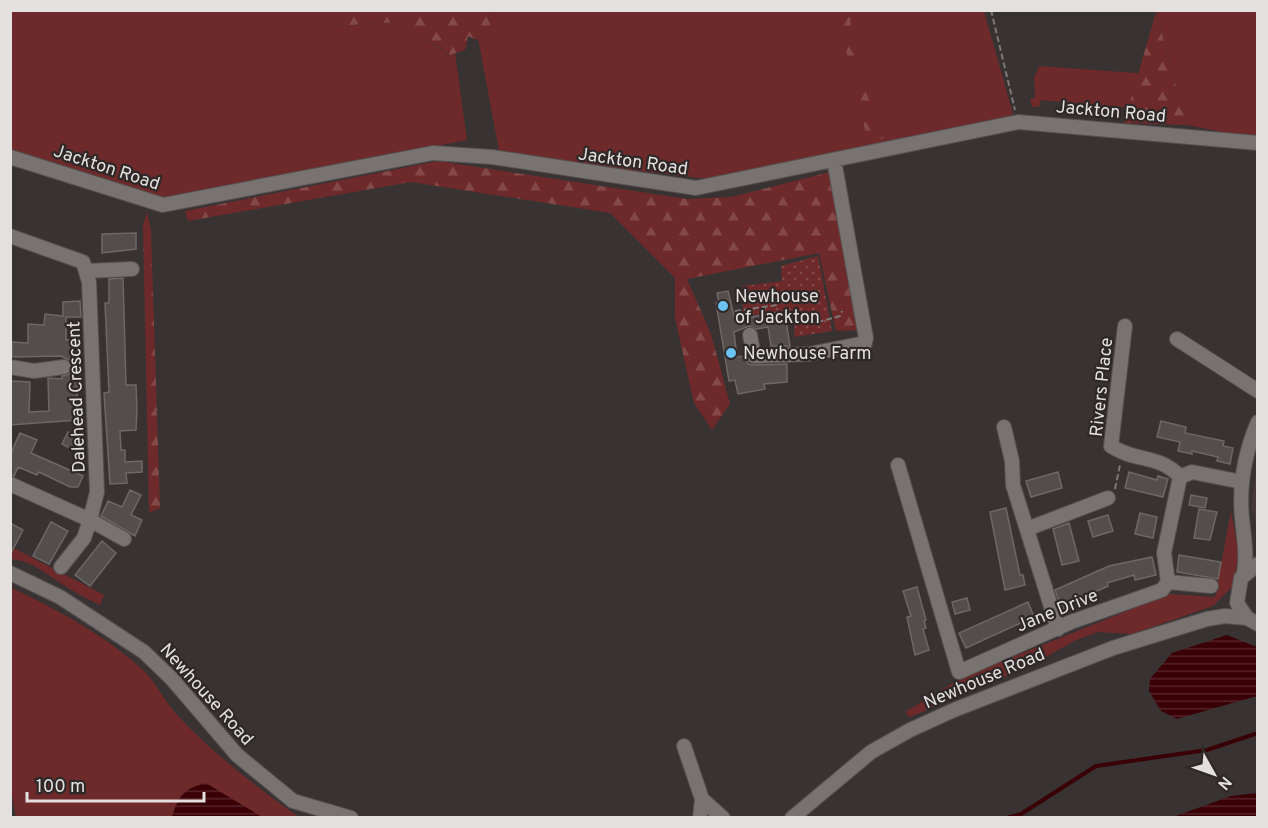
<svg xmlns="http://www.w3.org/2000/svg" width="1268" height="828" viewBox="0 0 1268 828" font-family="Overpass,sans-serif">
<style>
.built{fill:#463938}
.green{fill:#6e2a2a}
.forest{fill:url(#forest-firs)}
.garden{fill:url(#garden-dots)}
.water{fill:url(#water-rules)}
.lines{fill:none;stroke-linecap:round;stroke-linejoin:round}
.stream{stroke:#390005;stroke-width:4}
.building{fill:#534d4c;stroke:#6e6767;stroke-width:1.5}
.minor-casing{stroke:#565151;stroke-width:16}
.path{stroke:#7d7878;stroke-width:2;stroke-dasharray:6 3;stroke-linecap:butt}
.minor{stroke:#787271;stroke-width:14}
.poi-dot{fill:#6ac3f1;stroke:#2e2828;stroke-width:2}
.labels{text-anchor:middle;stroke-width:4.5;stroke-linejoin:round;paint-order:stroke}
.street-label{font-size:18px;fill:#e3e0df;stroke:#2e2828}
.poi-label{font-size:18px;fill:#e3e0df;stroke:#2e2828;text-anchor:start}
</style>
<defs>
<pattern id="forest-firs" width="22" height="20" patternUnits="userSpaceOnUse" patternTransform="scale(1.5)"><rect width="22" height="20" fill="#6e2a2a"/><path d="M5 1l3.5 6h-7zM16 11l3.5 6h-7z" fill="#834948"/></pattern>
<pattern id="garden-dots" width="8" height="8" patternUnits="userSpaceOnUse" patternTransform="scale(1.5)"><rect width="8" height="8" fill="#6e2a2a"/><path d="M2 2h.1M6 6h.1" fill="none" stroke="#834948" stroke-width="1.8" stroke-linecap="round"/></pattern>
<pattern id="water-rules" width="6" height="5" patternUnits="userSpaceOnUse" patternTransform="scale(1.5)"><rect width="6" height="5" fill="#390005"/><path d="M0 2.5h6" fill="none" stroke="#562529"/></pattern>
</defs>
<rect width="100%" height="100%" fill="#383232"/>
<path class="built" d="M1257,459V526L1251,509Z"/>
<path class="green" d="M314,10L332,26L401,22L449,55L455,53L467,140L164,200L11,152L10,11Z
M488,11H984L1013,114L1009,120L716,180L582,164L499,151L478,38L490,25Z
M1156,11H1257V139L1187,125Z
M1039,66L1136,73L1143,78L1132,108L1041,100L1039,107H1032L1030,99L1035,98L1034,78Z
M1231,511L1239,553L1233,586L1213,606L1132,634L1098,632L1076,640L1032,665L910,717L905,712L963,677L1169,594L1215,597Z
M10,546L104,595L100,605C90,600 79,595 70,589C49,577 36,562 11,559Z
M10,587C56,609 105,635 143,670C157,683 165,703 179,717C215,755 256,787 299,817H16L10,784Z"/>
<path class="forest" d="M314,11H488L490,25L476,40L468,36L465,50L450,55L401,22L332,26Z
M839,11H849L858,71L884,138L868,144C859,98 845,57 839,11Z
M1156,12L1187,125L1124,123Z
M438,161L687,199L731,197L838,170L861,330L836,331L819,253L687,279L711,334L730,404L712,430L694,403L675,318V278L610,213L411,182L188,221L185,211Z
M147,212L151,230L160,508L149,513L143,225Z"/>
<path class="garden" d="M818,256L832,331L794,337L795,318L783,319L780,311L743,317L742,286L782,281L781,266Z"/>
<path class="water" d="M1227,635L1257,647V696L1177,719L1161,711L1149,691L1150,679L1172,653Z
M206,783L262,817H172C178,796 185,788 206,783Z
M1257,793V817H1173L1231,796Z"/>
<g class="lines">
<path class="stream" d="M1007,818L1021,814L1096,766L1207,750L1258,733"/>
</g>
<path class="building" d="M136,233V249L102,253V234Z
M123,278L126,385H136L137,410L136,430L120,431L121,450H125V462L142,461V472L126,473L127,483L110,484L104,393L109,392L105,303H109V279Z
M728,291L735,320L779,312L781,322L786,321L790,346H771L768,327L756,329L749,326L734,332L737,357L745,356L748,364L754,365L787,364V382L764,384L765,389L738,394L735,380L729,381L716,303L719,302L717,293Z
M80,301L81,317H66V340L79,339V357H76L78,420L10,425L11,381L30,382L29,412L49,411L48,378L62,379V376L70,374L73,366L71,361L61,356L12,357V342L28,343V324L44,325L45,314L63,316V302Z
M1161,421L1186,427L1185,433L1224,441L1223,446L1233,448L1230,464L1217,461L1218,457L1192,451V454L1178,451L1180,442L1157,437Z
M68,432L85,441L79,453L62,444Z
M20,433L37,440L31,453L83,476L78,487H70L39,472L37,475L18,467L14,476L10,475V455Z
M1058,472L1062,488L1031,497L1026,481Z
M1129,472L1157,480L1158,476L1168,479L1163,497L1125,488Z
M130,490L141,495L131,515L142,520L135,536L101,516L108,501L122,507Z
M1191,495L1207,498L1205,508L1189,505Z
M1006,508L1020,575H1023L1025,585L1005,590L990,512Z
M1199,509L1217,512L1210,540L1194,538Z
M1140,513L1157,517L1153,538L1135,534Z
M1108,515L1113,531L1093,537L1088,521Z
M51,522L68,531L49,564L33,556Z
M10,523L23,530L10,555Z
M1069,523L1079,561L1062,565L1053,529Z
M102,541L116,553L90,586L75,575Z
M1179,555L1221,562L1218,579L1177,572Z
M1152,557L1156,575L1135,580L1134,575L1107,583L1108,586L1070,603L1071,606L1062,609L1055,590L1109,566Z
M917,587L926,620L924,621L926,628L923,629L929,650L915,655L907,617L911,616L903,591Z
M967,598L970,610L955,614L952,602Z
M1028,602L1034,617L966,648L959,633Z"/>
<g class="lines">
<g class="minor-casing">
<path id="minor" d="M10,157L163,205L433,153L492,157L696,188L1018,122L1258,143
M10,236L83,262L89,282L97,492L90,520L10,484
M86,271L132,269
M1125,326L1111,446C1134,462 1160,454 1180,477
M750,335L754,356L809,354L865,343L866,338L834,160
M1177,339L1258,391
M10,367L34,371L64,367
M1004,427L1012,461L1013,485L1058,629
M898,465L959,672L1071,622L1162,590L1168,582L1164,553L1180,477L1192,472L1242,482
M1027,529L1108,498
M1258,564L1241,578L1237,603L1247,618L1258,624
M61,567L84,538L90,520L124,539
M10,573L60,597L144,652L172,679L237,755L293,801L351,818
M1244,573C1247,553 1244,538 1242,518C1239,486 1245,452 1258,422
M1168,582L1211,586
M684,746L702,799L700,818
M702,799L723,818
M792,818L871,752L910,730L954,710L1113,648L1207,619L1225,616L1247,618"/>
</g>
<path class="path" d="M991,10L1015,110
M735,311L777,305
M793,316L806,314L818,322L840,316L842,311
M1115,489L1120,465"/>
<use href="#minor" class="minor"/>
</g>
<g class="poi-dot">
<circle cx="723" cy="306" r="6"/>
<circle cx="731" cy="353" r="6"/>
</g>
<g class="labels">
<g class="street-label">
<text transform="translate(1111 111) rotate(5)" y="6">Jackton Road</text>
<text transform="translate(633 161) rotate(8)" y="6">Jackton Road</text>
<text transform="translate(107 167) rotate(18)" y="6">Jackton Road</text>
<text transform="translate(1101 387) rotate(-84)" y="6">Rivers Place</text>
<text transform="translate(76 397) rotate(-92)" y="6">Dalehead Crescent</text>
<text transform="translate(1057 610) rotate(-22)" y="6">Jane Drive</text>
<text transform="translate(984 678) rotate(-23)" y="6">Newhouse Road</text>
<text transform="translate(207 694) rotate(48)" y="6">Newhouse Road</text>
</g>
<g class="poi-label">
<text x="735" y="302">Newhouse<tspan x="735" dy="21">of Jackton</tspan></text>
<text x="743" y="359">Newhouse Farm</text>
</g>
</g>
<rect width="1268" height="828" fill="none" stroke="#e3e0df" stroke-width="24"/>
<g transform="translate(1214 774) rotate(130)" stroke="#2e2828" stroke-width="4.5" paint-order="stroke">
<path d="M0-4.5L10 22L0 15L-10 22Z" fill="#e3e0df"/>
<text y="-9" font-size="16" font-weight="bold" text-anchor="middle" fill="#e3e0df">N</text>
</g>
<path d="M27 792v9h177v-9" fill="none" stroke="#e3e0df" stroke-width="3"/>
<text x="36" y="792" font-size="18" fill="#e3e0df" stroke="#2e2828" stroke-width="4.5" paint-order="stroke">100 m</text>
</svg>
